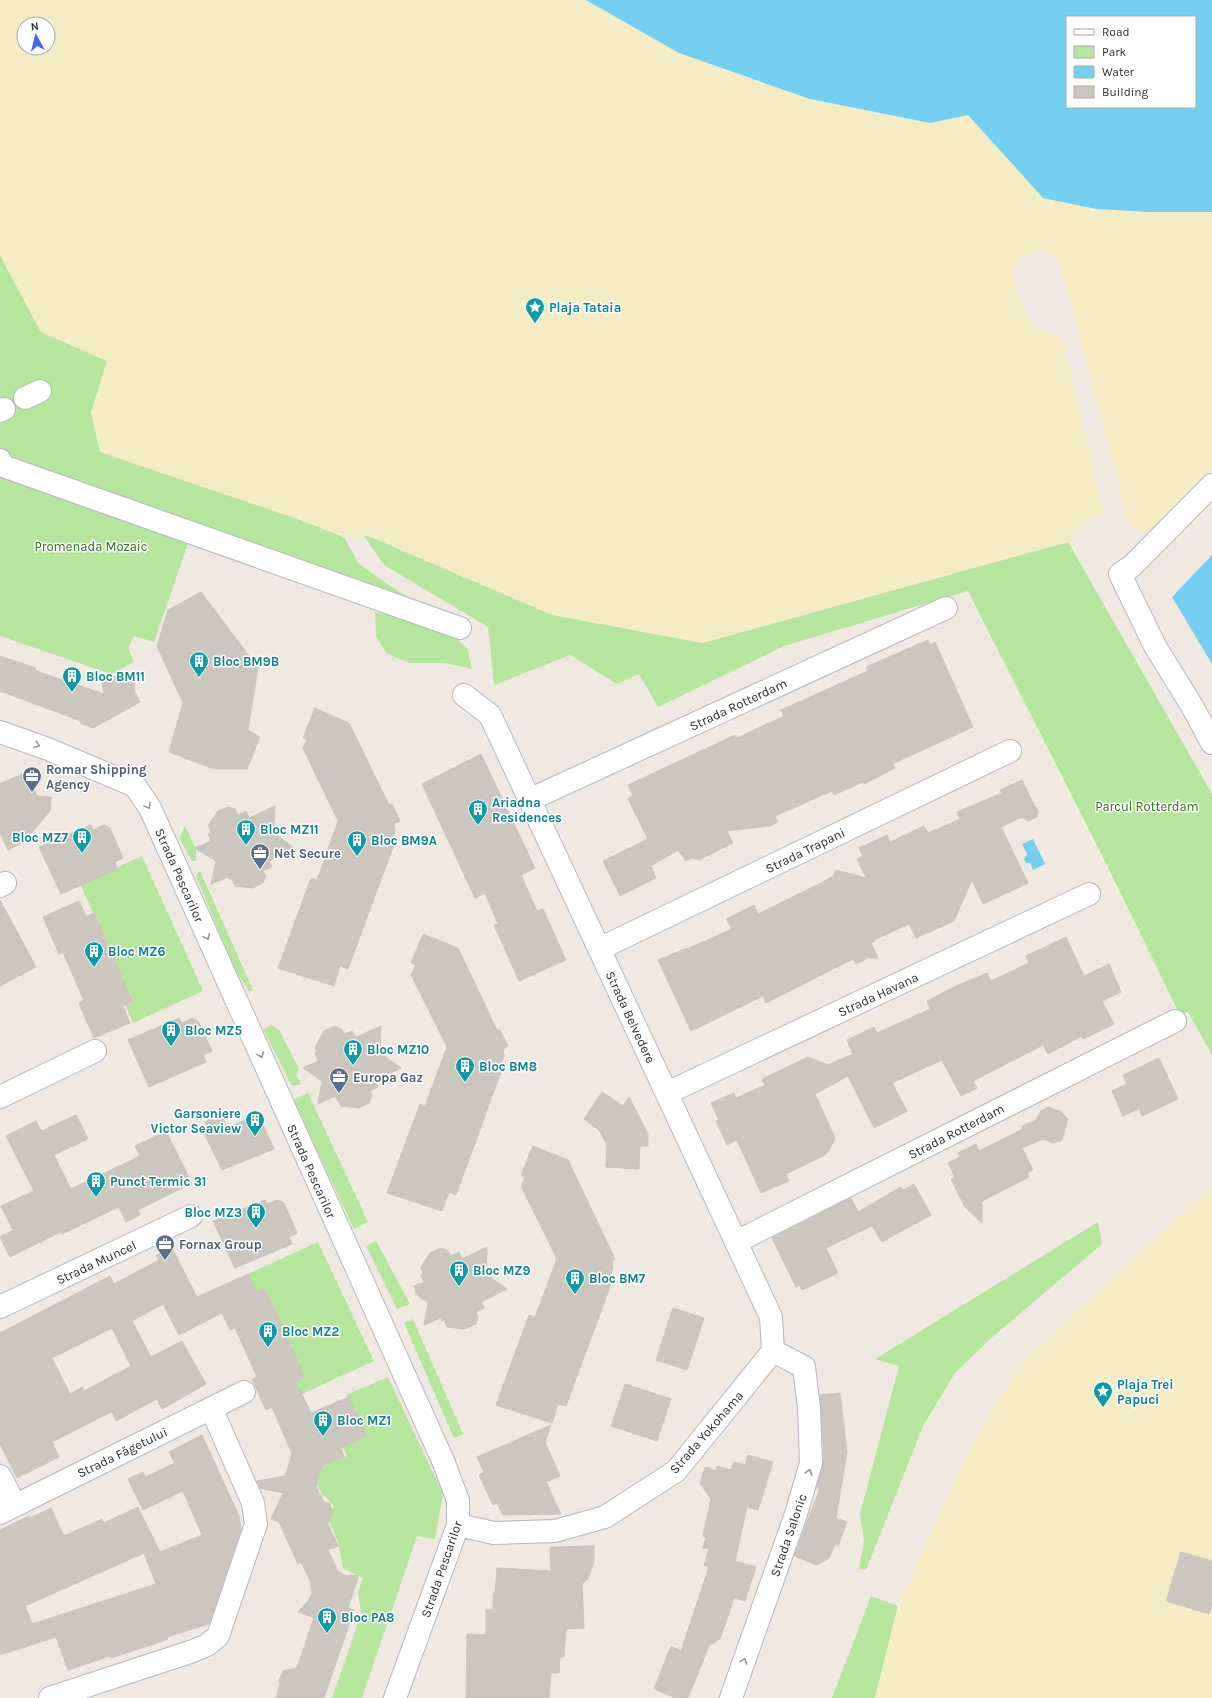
<svg xmlns="http://www.w3.org/2000/svg" width="1212" height="1698" viewBox="0 0 1212 1698" font-family="Karla,sans-serif">
<style>
.green{fill:#b6e59e}
.sand{fill:#f3ecc5;fill-rule:evenodd}
.water{fill:#75cff0;fill-rule:evenodd}
.pier{fill:#efe9e1}
.building{fill:#cbc7bf;stroke:#cbc5ba;fill-rule:evenodd}
.lines{fill:none;stroke-linecap:round;stroke-linejoin:round}
.street-casing{stroke:#b4b7c1;stroke-width:24}
.street{stroke:#fff;stroke-width:22}
.oneway{stroke:#969696}
.labels{text-anchor:middle;stroke-width:3;stroke-linejoin:round;paint-order:stroke}
.culture-label{font-size:13px;font-weight:bold;fill:#0d838f;stroke:#fff;text-anchor:start}
.park-label{font-size:13px;fill:#2c6e1b;stroke:#fff}
.street-label{font-size:13px;fill:#2e2e2e;stroke:#fff}
.service-label{font-size:13px;font-weight:bold;fill:#4e5e75;stroke:#fff;text-anchor:start}
</style>
<rect width="100%" height="100%" fill="#efe9e1"/>
<path class="green" d="M0,255L41,332L107,361L91,413L303,521L344,537L358,563L377,577L420,605L194,526L154,642L134,636L128,648L134,662L111,674L0,636Z
M364,536H368L702,643L1068,542L1212,794V1055L1188,1012L1180,1015L1103,857L968,591L784,646L658,707L639,674L617,684L570,655L494,685L488,627L384,565Z
M375,612L449,630L468,650L472,669L445,663H409L386,653L376,636Z
M185,826L196,849V861H192L179,838Z
M142,856L203,991L133,1023L126,1006L134,1002L80,884Z
M200,871L253,990L249,991L234,968L196,876Z
M272,1025L279,1030L299,1069L296,1074L301,1084L292,1086L263,1029Z
M308,1093L368,1222L354,1229L293,1100Z
M1098,1222L1102,1244L989,1340L955,1373L923,1426L866,1570L859,1569L864,1541L860,1514L899,1366L875,1359Z
M376,1241L410,1304L397,1309L366,1246Z
M318,1242L374,1361L302,1394L296,1382L305,1377L265,1289L257,1293L248,1274Z
M413,1319L463,1434L454,1438L404,1323Z
M388,1377L443,1494L435,1539L417,1536L362,1698H332L361,1614L358,1592L363,1578L343,1568L338,1542L328,1518L334,1507L326,1497L323,1496L317,1485L322,1467L347,1456L343,1447L366,1435L346,1395Z
M871,1596L898,1606L875,1698H832Z"/>
<path class="sand" d="M0,0H586L679,53L810,99L930,123L968,115L1043,198L1096,209L1149,212H1212V467L1147,533L1129,524L1067,289L1057,259L1042,250L1018,258L1012,273L1026,316L1041,331L1060,336L1070,368L1104,514L1089,519L1068,542L702,643L552,615L368,536L344,537L303,521L100,452L91,413L107,361L41,332L0,255ZM24,24H48V48H24Z
M1212,1185V1698H875L898,1606L968,1452L1020,1364Z"/>
<path class="water" d="M586,0H1212V212H1149L1096,209L1043,198L968,115L930,123L810,99L679,53ZM1067,17H1195V107H1067Z
M1212,555V664L1172,597Z
M1033,839L1045,864L1033,870L1030,863H1026L1024,859L1027,854L1022,844Z"/>
<path class="pier" d="M1212,553L1172,597H1170L1211,553Z"/>
<path class="building" d="M201,592L258,668L248,730L260,737L247,769H214L169,752L183,703L157,646L168,610Z
M928,640L930,645L935,642L973,727L892,764L895,768L864,784L863,782L834,795L832,791L775,816L778,822L770,826L727,831L733,843L699,860L692,858L686,861L678,850L651,866L656,878L620,896L603,861L648,839L628,799L633,796L628,785L735,735L737,738L784,716L781,710L868,671L866,667Z
M0,656L36,668L35,670L42,673L104,694L102,682L114,676L116,679L130,673L135,681L134,691L140,702L93,728L80,723L81,721L0,691Z
M315,708L349,723L389,805L392,804L400,821L394,823L395,831L390,845L393,847L348,969L340,966L334,986L278,968L311,878L317,880L338,821L303,748L307,740L303,738Z
M481,754L535,868L521,875L537,911L543,909L566,960L519,981L494,925L498,924L485,893L475,898L422,784Z
M27,772L37,796L51,797L50,811L24,842L8,850L0,833V784Z
M1022,780L1034,805L1038,810L1037,817L1028,821L1022,817L1001,827L1028,883L983,904L972,880L954,921L916,938L909,924L874,940L875,941L871,943L878,958H868L856,964L853,959L766,1003L763,996L691,1031L658,960L687,948V949L732,929L726,919L754,905L758,914L821,883L833,876L836,870L866,878L857,859L863,856L859,848L887,835L890,842L924,826L928,833L960,819L957,812L1002,793L1000,790Z
M275,806L274,833L294,848L269,861L272,867L263,871L266,876L263,883L253,888L235,886L232,879L230,880L228,877L211,884L216,861L195,848L211,841L208,834L211,832L208,825L218,811L228,807L235,809L238,815L246,811L249,818Z
M91,825L93,830L104,825L110,828L123,858L115,862L117,869L61,894L39,847Z
M0,900L36,967L0,986Z
M79,901L86,916L94,913L133,1002L123,1006L130,1023L94,1038L80,1006L79,1003L84,1001L63,952L59,954L43,917Z
M423,934L458,948L497,1030H500L508,1046L503,1049L504,1056L498,1071L501,1072L456,1195L449,1192L442,1211L387,1193L420,1104L425,1106L447,1047L411,975L416,965L411,963Z
M1066,937L1084,976L1109,964L1121,992L1102,1001L1114,1024L1083,1039L1082,1036L1048,1054L1043,1045L973,1081L977,1088L961,1096L942,1060L892,1083L907,1111L874,1128L848,1076L815,1094L835,1138L829,1151L823,1156L786,1174L789,1181L761,1193L737,1140L727,1145L716,1121L719,1120L711,1103L734,1093L736,1098L765,1085L762,1079L808,1057L828,1065L853,1054L847,1040L874,1027L877,1033L930,1009L927,1001L956,986L987,973L991,981L1029,963L1026,956Z
M179,1018L182,1023L192,1018L198,1021L212,1051L203,1055L206,1062L149,1087L128,1040Z
M335,1026L342,1030L344,1034L352,1031L356,1037L381,1026L380,1053L401,1068L375,1080L378,1087L370,1091L372,1095L369,1103L359,1108L341,1106L335,1096L318,1104L322,1081L303,1068L318,1061L315,1053L317,1052L315,1047L324,1031Z
M1159,1058L1178,1099L1142,1116L1139,1109L1123,1116L1112,1091L1127,1084L1123,1075Z
M602,1092L623,1106L629,1097L648,1134V1146H640L639,1169L606,1167L607,1145L599,1130L584,1119Z
M1049,1107L1061,1112L1068,1119L1062,1140L1054,1143L1043,1139L1022,1148L1033,1170L1027,1173L1029,1177L982,1201V1223L965,1207L951,1179L955,1177L948,1163L960,1157L958,1153L976,1144L979,1151L1023,1129L1022,1126L1036,1120L1041,1111Z
M221,1114L227,1128L258,1114L274,1149L222,1170L204,1133L209,1130L205,1122Z
M76,1115L88,1139L54,1155L71,1189L140,1156L135,1146L166,1131L192,1183L138,1210L140,1215L126,1222L119,1207L62,1234L61,1232L10,1257L0,1237L13,1230L1,1206L34,1191L6,1136L36,1121L41,1131Z
M533,1146L568,1160L615,1259L612,1261L613,1268L608,1283L611,1284L566,1406L558,1404L552,1423L496,1405L529,1315L535,1317L557,1259L521,1186L525,1177L521,1175Z
M914,1184L931,1215L882,1242L872,1226L826,1248L838,1273L802,1290L800,1285L796,1287L772,1238L851,1198L858,1212L901,1187L903,1190Z
M265,1200L267,1204L278,1200L284,1203L297,1233L289,1237L292,1244L235,1268L213,1221Z
M487,1247L486,1274L507,1289L481,1302L484,1308L476,1312L478,1317L476,1324L465,1329L447,1327L444,1320L442,1321L441,1318L424,1325L428,1303L417,1295L414,1286L424,1282L421,1275L423,1274L421,1267L430,1253L441,1248L448,1251L451,1256L459,1252L462,1259Z
M172,1248L197,1297L248,1274L257,1293L265,1289L305,1377L296,1382L311,1413L349,1397L366,1435L341,1448L344,1457L322,1466L316,1487L325,1503H329L333,1511L328,1524L338,1546L328,1550L338,1571L346,1576L359,1575L348,1608L354,1610L324,1698H276L280,1685L279,1681L283,1671L297,1668L314,1618L298,1612L308,1601L312,1593L310,1581L301,1562L298,1564L279,1522L271,1519L283,1493L260,1488L257,1481L285,1476L292,1454L272,1407L266,1410L252,1379L257,1377L235,1328L230,1330L222,1313L179,1335L163,1304L132,1321L151,1357L182,1341L206,1384L162,1409L157,1399L116,1421L112,1412L109,1413L52,1442L59,1457L17,1478L0,1444V1333L110,1276L114,1284L159,1260L156,1255ZM112,1328L131,1366L84,1391L82,1387L70,1394L52,1358Z
M673,1308L704,1318L687,1370L656,1360Z
M625,1384L671,1399L657,1441L611,1426Z
M840,1393L847,1453L836,1518L847,1522L838,1546L835,1544L829,1558L817,1565L794,1556L820,1488H817L824,1459L820,1395Z
M551,1425L545,1442L560,1476L546,1482L561,1514L503,1515L497,1503L493,1505L479,1475L484,1472L477,1457Z
M202,1435L239,1516L241,1529L209,1624L167,1637L168,1639L154,1644L111,1658L110,1656L68,1670L56,1637L0,1655V1530L29,1516L30,1518L51,1508L64,1536L102,1519L104,1523L138,1507L160,1552L202,1535L183,1491L143,1510L128,1479L143,1472L145,1477L175,1463L169,1452ZM144,1553L156,1584L32,1624L25,1606Z
M748,1455L773,1462L758,1510L747,1507L735,1561L756,1567L745,1601L734,1598L720,1639L709,1646L688,1698H676L654,1689L671,1646L681,1651L709,1567L704,1565L709,1549L703,1548L706,1537L703,1536L711,1499L700,1483L705,1467L716,1471L717,1466L731,1470L734,1462L745,1465Z
M594,1546V1561L588,1579L582,1584L584,1628L566,1629L564,1657H560L559,1673H551L549,1698H466L467,1634L486,1635V1610H493V1593H495L497,1568L551,1571L550,1547Z
M1181,1552L1212,1561V1605L1209,1614L1166,1601Z"/>
<g class="lines">
<g class="street-casing">
<path id="street" d="M25,398L40,391
M0,411L4,409
M0,460L3,466L460,628
M1212,485L1132,566L1120,574L1155,646L1192,706L1212,743
M464,695L490,715L771,1317L773,1351
M0,732L48,749L135,786L150,808L444,1463L458,1501V1525L395,1698
M529,800L946,608
M0,886L5,883
M599,949L1010,751
M667,1093L1089,894
M0,1097L95,1051
M736,1242L1175,1021
M0,1307L191,1216
M0,1476L15,1505
M0,1513L244,1392
M458,1525L494,1533L555,1531L605,1517L676,1471L773,1351L804,1367L809,1408L811,1463L796,1514L731,1698
M50,1698L193,1651L207,1645L218,1636L256,1524L253,1503L211,1408"/>
</g>
<use href="#street" class="street"/>
</g>
<defs><path id="oneway-chevron" d="M-2-3.5L2.5 0L-2 3.5" fill="none" stroke-width="1.6" stroke-linecap="round" stroke-linejoin="round"/></defs>
<g class="oneway">
<use href="#oneway-chevron" transform="translate(37 745) rotate(20)"/>
<use href="#oneway-chevron" transform="translate(148 806) rotate(59)"/>
<use href="#oneway-chevron" transform="translate(207 937) rotate(66)"/>
<use href="#oneway-chevron" transform="translate(261 1055) rotate(66)"/>
<use href="#oneway-chevron" transform="translate(809 1472) rotate(-74)"/>
<use href="#oneway-chevron" transform="translate(744 1661) rotate(-70)"/>
</g>
<defs>
<g id="sight-pin" transform="scale(1)"><path d="M0 17L-7.5 6A9.5 9.5 0 1 1 7.5 6Z" fill="#0f9aa8" stroke="#fff"/><path d="M0-6L1.8-2.2L6-1.7L2.9 1.2L3.7 5.4L0 3.3L-3.7 5.4L-2.9 1.2L-6-1.7L-1.8-2.2Z" fill="#fff"/></g>
<g id="building-pin" transform="scale(1)"><path d="M0 17L-7.5 6A9.5 9.5 0 1 1 7.5 6Z" fill="#0f9aa8" stroke="#fff"/><path d="M-4-6H4V6H1V3H-1V6H-4ZM-2.5-4.3h1.7v1.8h-1.7ZM.8-4.3h1.7v1.8H.8ZM-2.5-1h1.7V.8h-1.7ZM.8-1h1.7V.8H.8Z" fill="#fff"/></g>
<g id="office-pin" transform="scale(1)"><path d="M0 17L-7.5 6A9.5 9.5 0 1 1 7.5 6Z" fill="#5c6f8a" stroke="#fff"/><path d="M-6-3h4V-5.5h4V-3h4V5H-6ZM-1-4.5V-3h2v-1.5ZM-6 0V1H6V0Z" fill="#fff"/></g>
</defs>
<g fill-rule="evenodd">
<use href="#sight-pin" x="535" y="307"/>
<use href="#building-pin" x="199" y="661"/>
<use href="#building-pin" x="72" y="676"/>
<use href="#office-pin" x="32" y="776"/>
<use href="#building-pin" x="478" y="809"/>
<use href="#building-pin" x="246" y="829"/>
<use href="#building-pin" x="82" y="837"/>
<use href="#building-pin" x="357" y="840"/>
<use href="#office-pin" x="260" y="853"/>
<use href="#building-pin" x="94" y="951"/>
<use href="#building-pin" x="171" y="1030"/>
<use href="#building-pin" x="353" y="1049"/>
<use href="#building-pin" x="465" y="1066"/>
<use href="#office-pin" x="339" y="1077"/>
<use href="#building-pin" x="255" y="1120"/>
<use href="#building-pin" x="96" y="1181"/>
<use href="#building-pin" x="256" y="1212"/>
<use href="#office-pin" x="165" y="1244"/>
<use href="#building-pin" x="459" y="1270"/>
<use href="#building-pin" x="575" y="1278"/>
<use href="#building-pin" x="268" y="1331"/>
<use href="#sight-pin" x="1103" y="1391"/>
<use href="#building-pin" x="323" y="1420"/>
<use href="#building-pin" x="327" y="1617"/>
</g>
<g class="labels">
<g class="culture-label">
<text x="549" y="312">Plaja Tataia</text>
<text x="213" y="666">Bloc BM9B</text>
<text x="86" y="681">Bloc BM11</text>
<text x="492" y="807">Ariadna<tspan x="492" dy="15">Residences</tspan></text>
<text x="260" y="834">Bloc MZ11</text>
<text x="68" y="842" text-anchor="end">Bloc MZ7</text>
<text x="371" y="845">Bloc BM9A</text>
<text x="108" y="956">Bloc MZ6</text>
<text x="185" y="1035">Bloc MZ5</text>
<text x="367" y="1054">Bloc MZ10</text>
<text x="479" y="1071">Bloc BM8</text>
<text x="241" y="1118" text-anchor="end">Garsoniere<tspan x="241" dy="15">Victor Seaview</tspan></text>
<text x="110" y="1186">Punct Termic 31</text>
<text x="242" y="1217" text-anchor="end">Bloc MZ3</text>
<text x="473" y="1275">Bloc MZ9</text>
<text x="589" y="1283">Bloc BM7</text>
<text x="282" y="1336">Bloc MZ2</text>
<text x="1117" y="1389">Plaja Trei<tspan x="1117" dy="15">Papuci</tspan></text>
<text x="337" y="1425">Bloc MZ1</text>
<text x="341" y="1622">Bloc PA8</text>
</g>
<g class="park-label">
<text x="91" y="551">Promenada Mozaic</text>
<text x="1147" y="811">Parcul Rotterdam</text>
</g>
<g class="street-label">
<text transform="translate(738 704) rotate(-25)" y="5">Strada Rotterdam</text>
<text transform="translate(805 850) rotate(-26)" y="5">Strada Trapani</text>
<text transform="translate(180 875) rotate(66)" y="5">Strada Pescarilor</text>
<text transform="translate(878 994) rotate(-25)" y="5">Strada Havana</text>
<text transform="translate(631 1017) rotate(65)" y="5">Strada Belvedere</text>
<text transform="translate(956 1131) rotate(-27)" y="5">Strada Rotterdam</text>
<text transform="translate(312 1171) rotate(66)" y="5">Strada Pescarilor</text>
<text transform="translate(96 1262) rotate(-25)" y="5">Strada Muncel</text>
<text transform="translate(706 1432) rotate(-49)" y="5">Strada Yokohama</text>
<text transform="translate(122 1452) rotate(-26)" y="5">Strada Făgetului</text>
<text transform="translate(788 1535) rotate(-71)" y="5">Strada Salonic</text>
<text transform="translate(441 1569) rotate(-71)" y="5">Strada Pescarilor</text>
</g>
<g class="service-label">
<text x="46" y="774">Romar Shipping<tspan x="46" dy="15">Agency</tspan></text>
<text x="274" y="858">Net Secure</text>
<text x="353" y="1082">Europa Gaz</text>
<text x="179" y="1249">Fornax Group</text>
</g>
</g>
<rect x="1066" y="16" width="130" height="92" fill="#ffffff" stroke="#ababab"/>
<rect x="1074" y="29" width="20" height="6" fill="#ffffff" stroke="#ababab"/>
<text x="1102" y="36" font-size="12" fill="#2e2e2e">Road</text>
<rect x="1074" y="46" width="20" height="12" fill="#b6e59e" stroke="#ababab"/>
<text x="1102" y="56" font-size="12" fill="#2e2e2e">Park</text>
<rect x="1074" y="66" width="20" height="12" fill="#75cff0" stroke="#ababab"/>
<text x="1102" y="76" font-size="12" fill="#2e2e2e">Water</text>
<rect x="1074" y="86" width="20" height="12" fill="#cbc7bf" stroke="#ababab"/>
<text x="1102" y="96" font-size="12" fill="#2e2e2e">Building</text>
<g transform="translate(36 36) rotate(353)"><circle r="19" fill="#ffffff" stroke="#ababab"/>
<path d="M0-3L7 15L0 10L-7 15Z" fill="#4264fb"/>
<text y="-6" font-size="11" font-weight="bold" text-anchor="middle" fill="#2e2e2e">N</text>
</g>
</svg>
